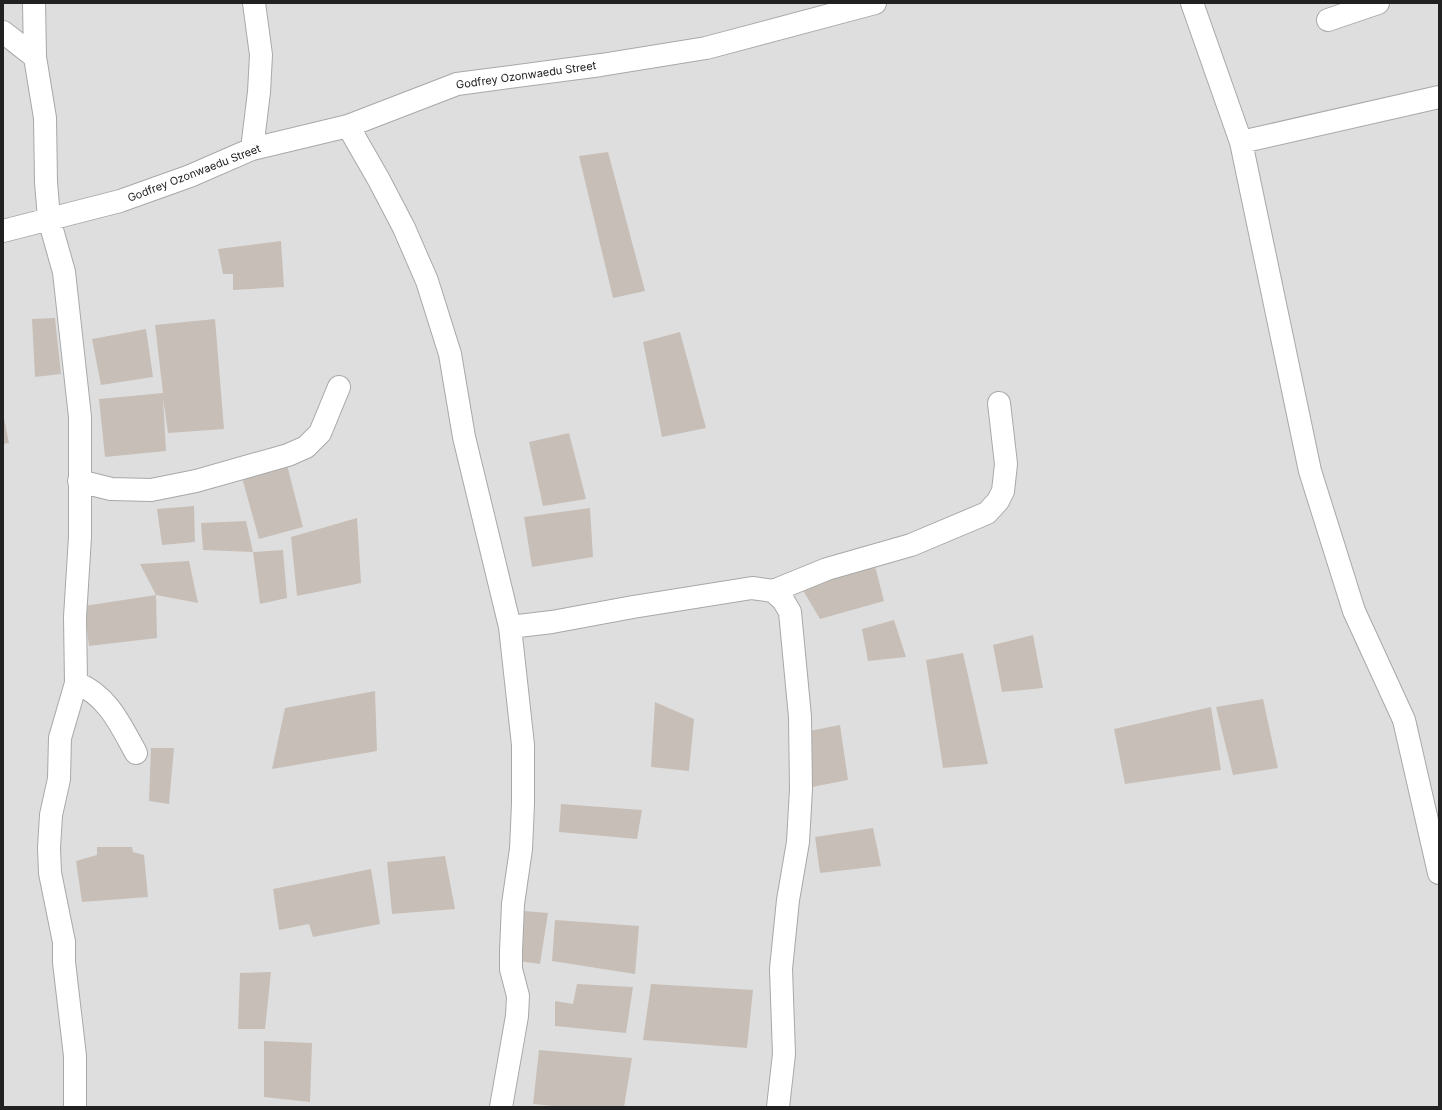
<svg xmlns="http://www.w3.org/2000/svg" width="1442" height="1110" viewBox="0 0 1442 1110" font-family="Inter,sans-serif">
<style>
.residential{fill:#dfdede}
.building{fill:#c7bfb7}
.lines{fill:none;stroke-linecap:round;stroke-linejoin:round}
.minor-casing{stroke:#a8a8a8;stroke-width:24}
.minor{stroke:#fff;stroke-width:22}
.labels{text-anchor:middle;stroke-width:3;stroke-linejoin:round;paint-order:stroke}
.street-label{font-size:11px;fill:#212121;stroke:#fff}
</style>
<rect width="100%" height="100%" fill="#f2f0e8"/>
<path class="residential" d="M3,3H1439V1107H3Z"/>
<path class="building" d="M608,152L645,291L613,298L579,156Z
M281,241L284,287L233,290V274H223L218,249Z
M55,318L61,374L35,377L32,319Z
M215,319L224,429L168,433L163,398L166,451L105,457L99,399L163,393L155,325Z
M146,329L153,377L101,385L92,339Z
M680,332L706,428L662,437L643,342Z
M3,414L9,443L3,444Z
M569,433L586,499L543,506L529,442Z
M286,461L303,527L259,539L241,474Z
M194,506L195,542L162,545L157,509Z
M590,508L593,557L532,567L524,517Z
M357,518L361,583L297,596L291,537Z
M246,521L253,552L203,550L201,523Z
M283,550L287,598L260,604L253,552Z
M189,561L198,603L156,595L140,564Z
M874,562L884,601L820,619L801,587Z
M156,595L157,638L89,646L84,606Z
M894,620L906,657L868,661L862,629Z
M1033,635L1043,688L1002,692L993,645Z
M963,653L988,764L943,768L926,660Z
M375,691L377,751L272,769L285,708Z
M1263,699L1278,768L1233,775L1216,707Z
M655,702L694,719L689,771L651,767Z
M1211,707L1221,770L1125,784L1114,729Z
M840,725L848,780L812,787L809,731Z
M151,748H174L169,804L149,801Z
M561,804L642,810L637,839L559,832Z
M873,828L881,866L820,873L815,837Z
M97,847H132L133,852L144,855L148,897L82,902L76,861L97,855Z
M445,856L455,909L392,914L387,862Z
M371,869L380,924L313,937L309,924L279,930L273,889Z
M524,911L548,913L540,964L519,961Z
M555,920L639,926L635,974L552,961Z
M271,972L265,1029H238L240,973Z
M577,984L633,987L626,1033L555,1026V1001L573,1004Z
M651,984L753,990L747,1048L643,1040Z
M264,1041L312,1043L310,1102L264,1097Z
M539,1050L632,1058L624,1107H562L533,1104Z"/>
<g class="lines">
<g class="minor-casing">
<path id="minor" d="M34,3L35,57L45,118L46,182L49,219L64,272L80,417V537L75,617L76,683L60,738L59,779L51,815L49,848L50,873L64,942V962L75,1056V1107
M1192,3L1241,142L1310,471L1354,611L1404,720L1439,873
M1328,20L1378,3
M3,32L35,57
M348,126L379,180L404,228L427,281L450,354L464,437L510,627L523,745V804L521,849L513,904L511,951V969L518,996L517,1016L501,1107
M1241,142L1439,97
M252,149L259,92L261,55L254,3
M3,231L120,201L190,176L252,149L348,126L457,84L601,65L706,48L875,3
M79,481L111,489L151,490L196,481L288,455L306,447L320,433L339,387
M773,591L783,600L790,612L800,717L801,789L798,842L788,900L781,969L784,1054L778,1107
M510,627L552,622L633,607L752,588L773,591L827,569L911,545L987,513L998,501L1003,491L1006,464L999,403
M76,683C108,695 121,726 136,753"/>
</g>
<use href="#minor" class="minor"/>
</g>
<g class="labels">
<g class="street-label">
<text transform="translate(526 75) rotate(-8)" y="4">Godfrey Ozonwaedu Street</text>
<text transform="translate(194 173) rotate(-21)" y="4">Godfrey Ozonwaedu Street</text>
</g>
</g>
<rect width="1442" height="1110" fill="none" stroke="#212121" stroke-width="8"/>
</svg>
